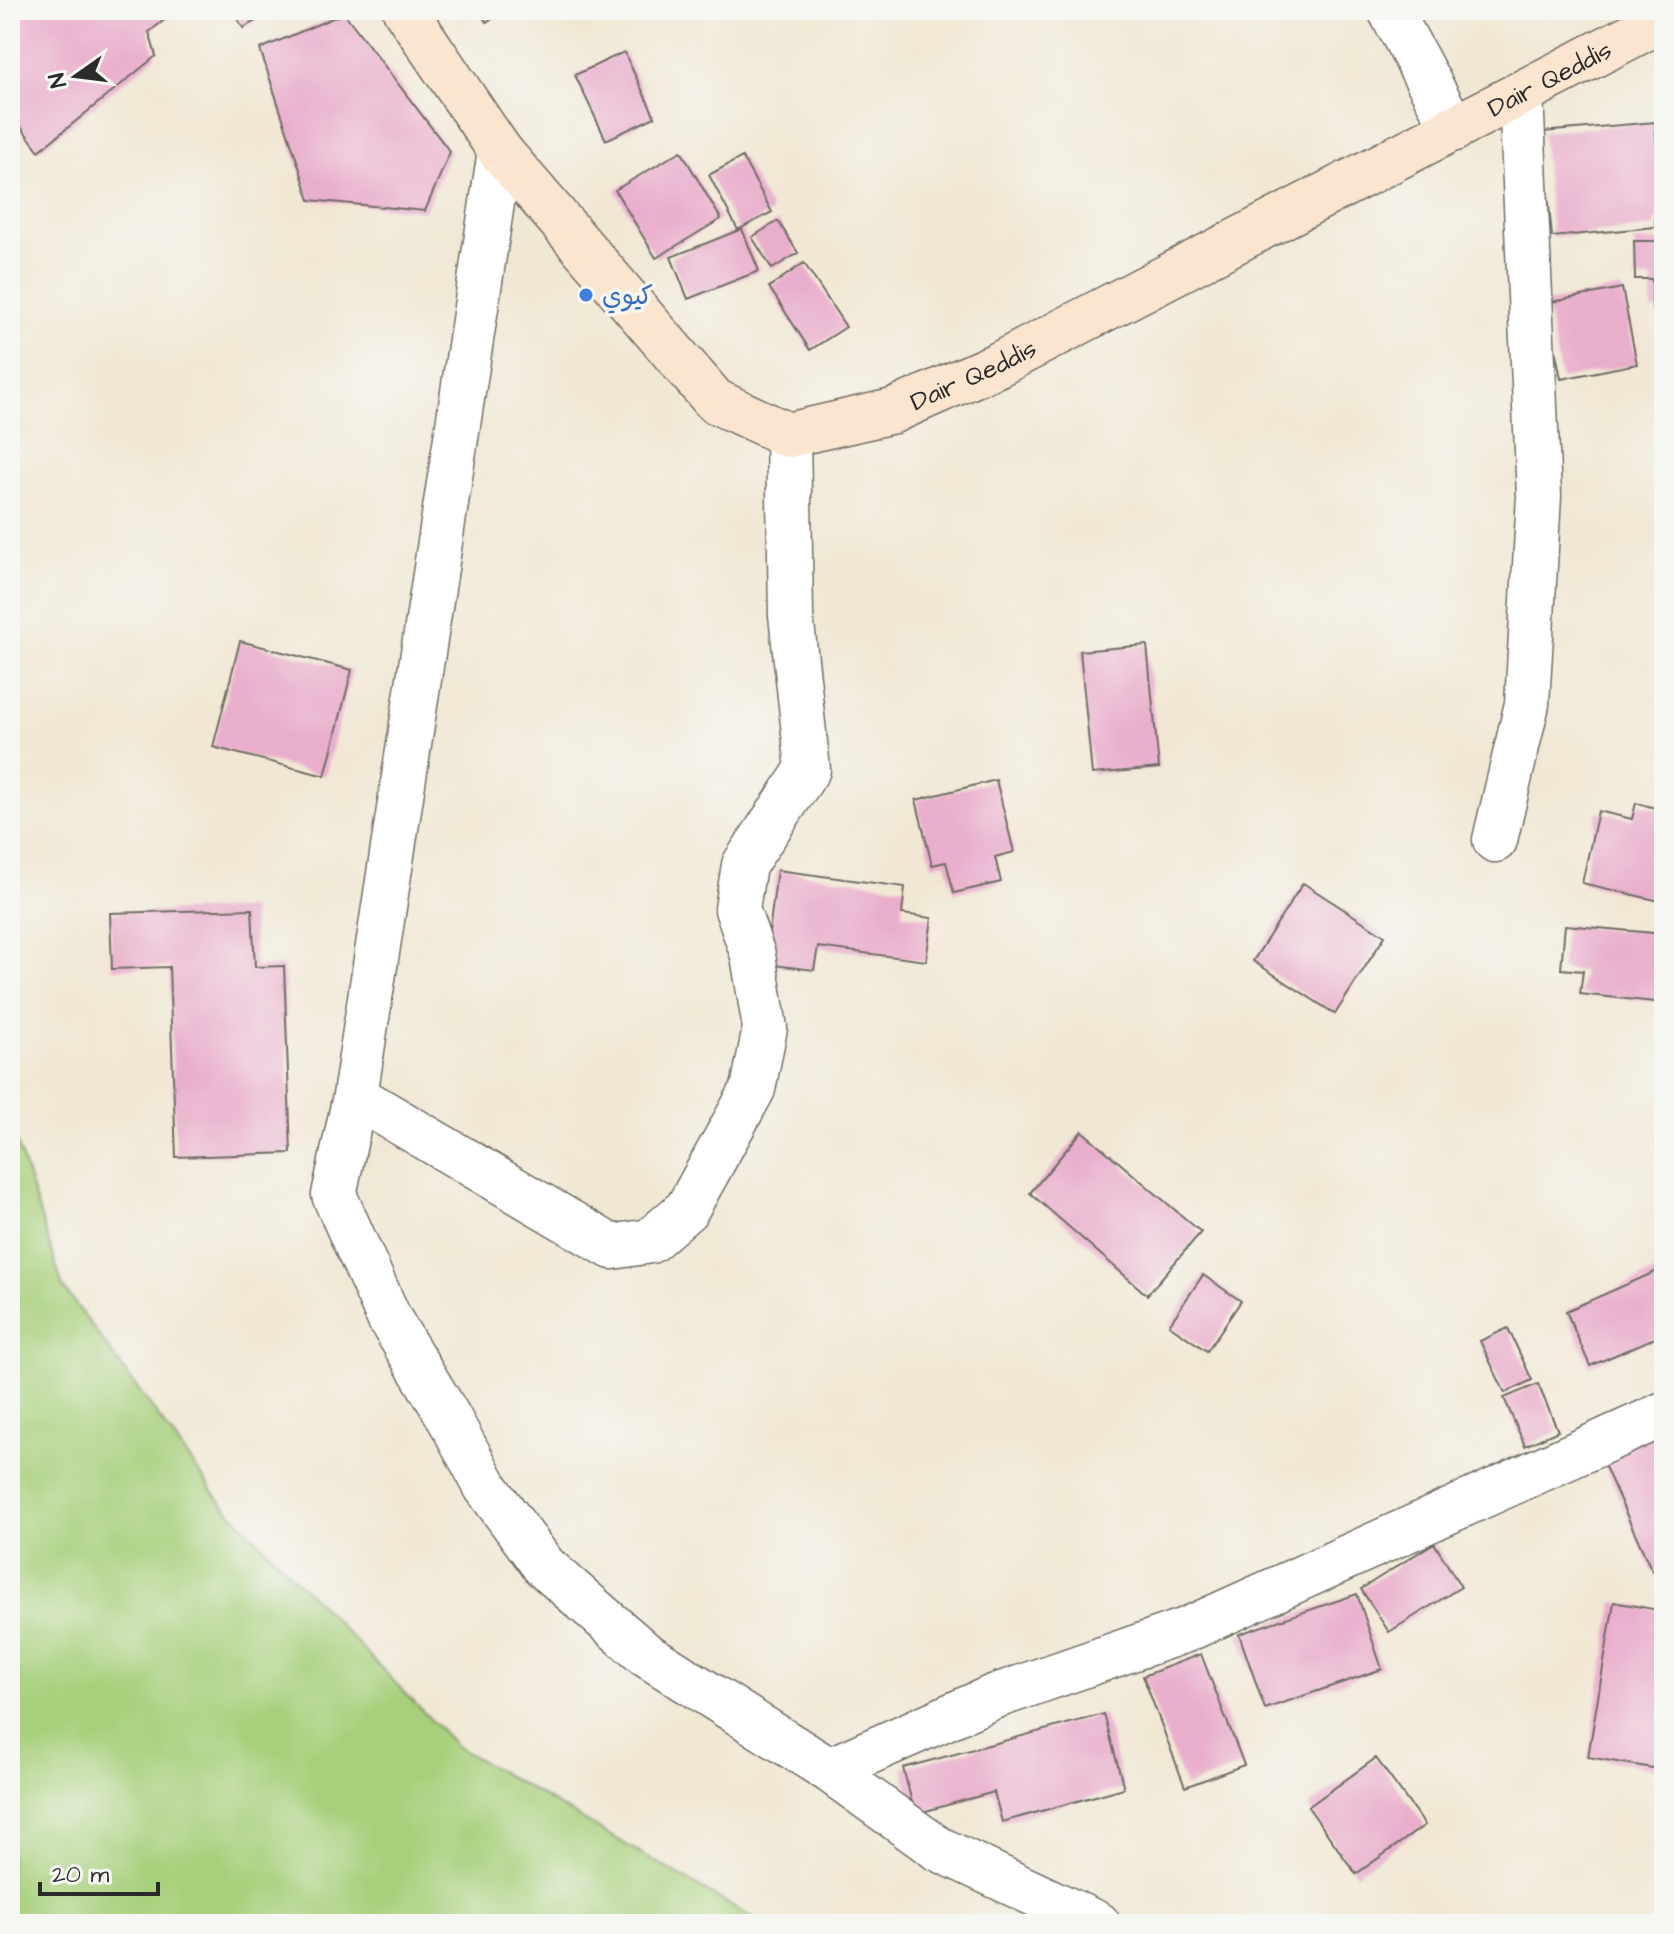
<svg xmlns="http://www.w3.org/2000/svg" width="1674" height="1934" viewBox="0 0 1674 1934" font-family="'Architects Daughter','Playpen Sans Arabic',sans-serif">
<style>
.green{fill:#a7d07b;stroke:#697e53;stroke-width:2}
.building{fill:#e9aecc}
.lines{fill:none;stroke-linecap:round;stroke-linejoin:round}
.street-casing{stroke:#706d66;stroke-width:47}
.secondary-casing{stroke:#706d66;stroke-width:47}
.street{stroke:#fff;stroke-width:44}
.secondary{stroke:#fbe5cf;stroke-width:44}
.shop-dot{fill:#3f7fe0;stroke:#f6f6f2;stroke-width:3}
.labels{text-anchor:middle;stroke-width:7;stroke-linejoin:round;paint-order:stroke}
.street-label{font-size:26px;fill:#2b2b2b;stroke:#f6f6f2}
.shop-label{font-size:26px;fill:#366cbe;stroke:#f6f6f2;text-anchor:start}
</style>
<rect width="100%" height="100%" fill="#f6f6f2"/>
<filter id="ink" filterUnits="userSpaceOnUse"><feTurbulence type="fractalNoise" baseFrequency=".0125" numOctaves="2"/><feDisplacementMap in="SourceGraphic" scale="16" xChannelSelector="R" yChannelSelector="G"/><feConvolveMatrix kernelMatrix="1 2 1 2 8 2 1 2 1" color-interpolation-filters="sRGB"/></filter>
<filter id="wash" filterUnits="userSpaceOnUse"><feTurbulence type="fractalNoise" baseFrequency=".006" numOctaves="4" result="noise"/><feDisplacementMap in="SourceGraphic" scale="32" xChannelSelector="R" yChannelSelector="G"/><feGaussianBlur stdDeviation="1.8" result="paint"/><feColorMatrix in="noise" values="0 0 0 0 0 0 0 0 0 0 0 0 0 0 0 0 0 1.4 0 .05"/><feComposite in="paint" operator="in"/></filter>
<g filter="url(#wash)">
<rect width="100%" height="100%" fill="#f1e8d4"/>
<path class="green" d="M10,1121L63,1287L221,1502L457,1747L763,1924H10Z"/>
<g id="blocks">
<path class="building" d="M38,10H177L149,32L156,56L39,151L10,112V19Z
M233,10H275L243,28Z
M479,10H510L486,22Z
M344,13L450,152L425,211L310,200L260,49Z
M624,52L655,117L606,140L575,75Z
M1655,122L1657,148H1664V218L1655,219V227L1552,237L1542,132Z
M681,151L721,219L656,258L615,190Z
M742,157L772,212L738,230L709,175Z
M778,221L798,253L772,269L752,237Z
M742,229L759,271L688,299L671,257Z
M1634,241H1664V310H1652V279H1635Z
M804,263L846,327L810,350L769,287Z
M1622,288L1637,364L1561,379L1546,303Z
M240,641L352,670L325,776L213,747Z
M1147,645L1159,768L1092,774L1080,651Z
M996,780L1014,852L995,857L1001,882L954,893L946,862L932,865L916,800Z
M1636,803L1664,810V902L1582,883L1598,811L1632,819Z
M777,870L905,887L902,914L932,918L926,961L818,947L814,970L765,964Z
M1303,883L1385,936L1335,1014L1253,961Z
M252,909L255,967L284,966L291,1153L176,1157L169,967L112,969L110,913Z
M1565,925L1664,934V1003L1580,994L1583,971L1561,969Z
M1082,1131L1201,1232L1147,1295L1030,1193Z
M1664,1268V1347L1659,1336L1590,1366L1566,1311Z
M1203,1275L1241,1301L1207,1351L1169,1325Z
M1508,1328L1532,1380L1505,1393L1480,1341Z
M1538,1384L1558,1431L1525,1446L1504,1398Z
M1664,1429V1565L1652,1571L1601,1458Z
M1434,1543L1461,1587L1389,1632L1361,1589Z
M1357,1594L1382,1669L1265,1709L1239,1634Z
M1614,1602L1664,1611V1770L1588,1757Z
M1201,1654L1244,1765L1185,1787L1143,1676Z
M1104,1714L1124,1788L1002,1822L994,1792L915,1814L903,1768Z
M1376,1758L1425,1825L1356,1874L1308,1807Z"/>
</g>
</g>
<g filter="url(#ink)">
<use href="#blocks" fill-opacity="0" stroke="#706d66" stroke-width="2"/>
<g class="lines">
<g class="street-casing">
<path id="street" d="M1390,10L1454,129
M788,435L791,615L808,769L744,865L737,909L753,955L765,1028L753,1089L687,1209L650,1241L612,1247L355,1096L334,1195L389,1318L448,1416L486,1487L544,1566L645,1654L829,1770L937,1848L1098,1924
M1495,840L1527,704L1539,496L1521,94
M355,1096L500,151
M829,1770L993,1697L1186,1630L1664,1414"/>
</g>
<g class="secondary-casing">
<g id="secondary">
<path id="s1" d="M405,10L500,151L715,401L788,435L893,411L999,364L1664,19"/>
</g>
</g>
<use href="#street" class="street"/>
<use href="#secondary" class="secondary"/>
</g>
</g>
<circle class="shop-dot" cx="586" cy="295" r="8"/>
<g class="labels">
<g class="street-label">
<text dy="9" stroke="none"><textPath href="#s1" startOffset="1424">Dair Qeddis</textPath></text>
<text dy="9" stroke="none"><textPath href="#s1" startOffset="776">Dair Qeddis</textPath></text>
</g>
<g class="shop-label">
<text x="602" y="304">كيوي</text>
</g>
</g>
<rect width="1674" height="1934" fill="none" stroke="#f6f6f2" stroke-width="40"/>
<g transform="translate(76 76) rotate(256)" stroke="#f6f6f2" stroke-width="6" paint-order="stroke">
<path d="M0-6L14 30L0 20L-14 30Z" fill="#2b2b2b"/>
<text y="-12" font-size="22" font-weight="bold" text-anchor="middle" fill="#2b2b2b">N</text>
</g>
<path d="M40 1882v12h118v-12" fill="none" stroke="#2b2b2b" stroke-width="4"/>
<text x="52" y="1882" font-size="24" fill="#2b2b2b" stroke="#f6f6f2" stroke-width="6" paint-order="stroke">20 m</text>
</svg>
